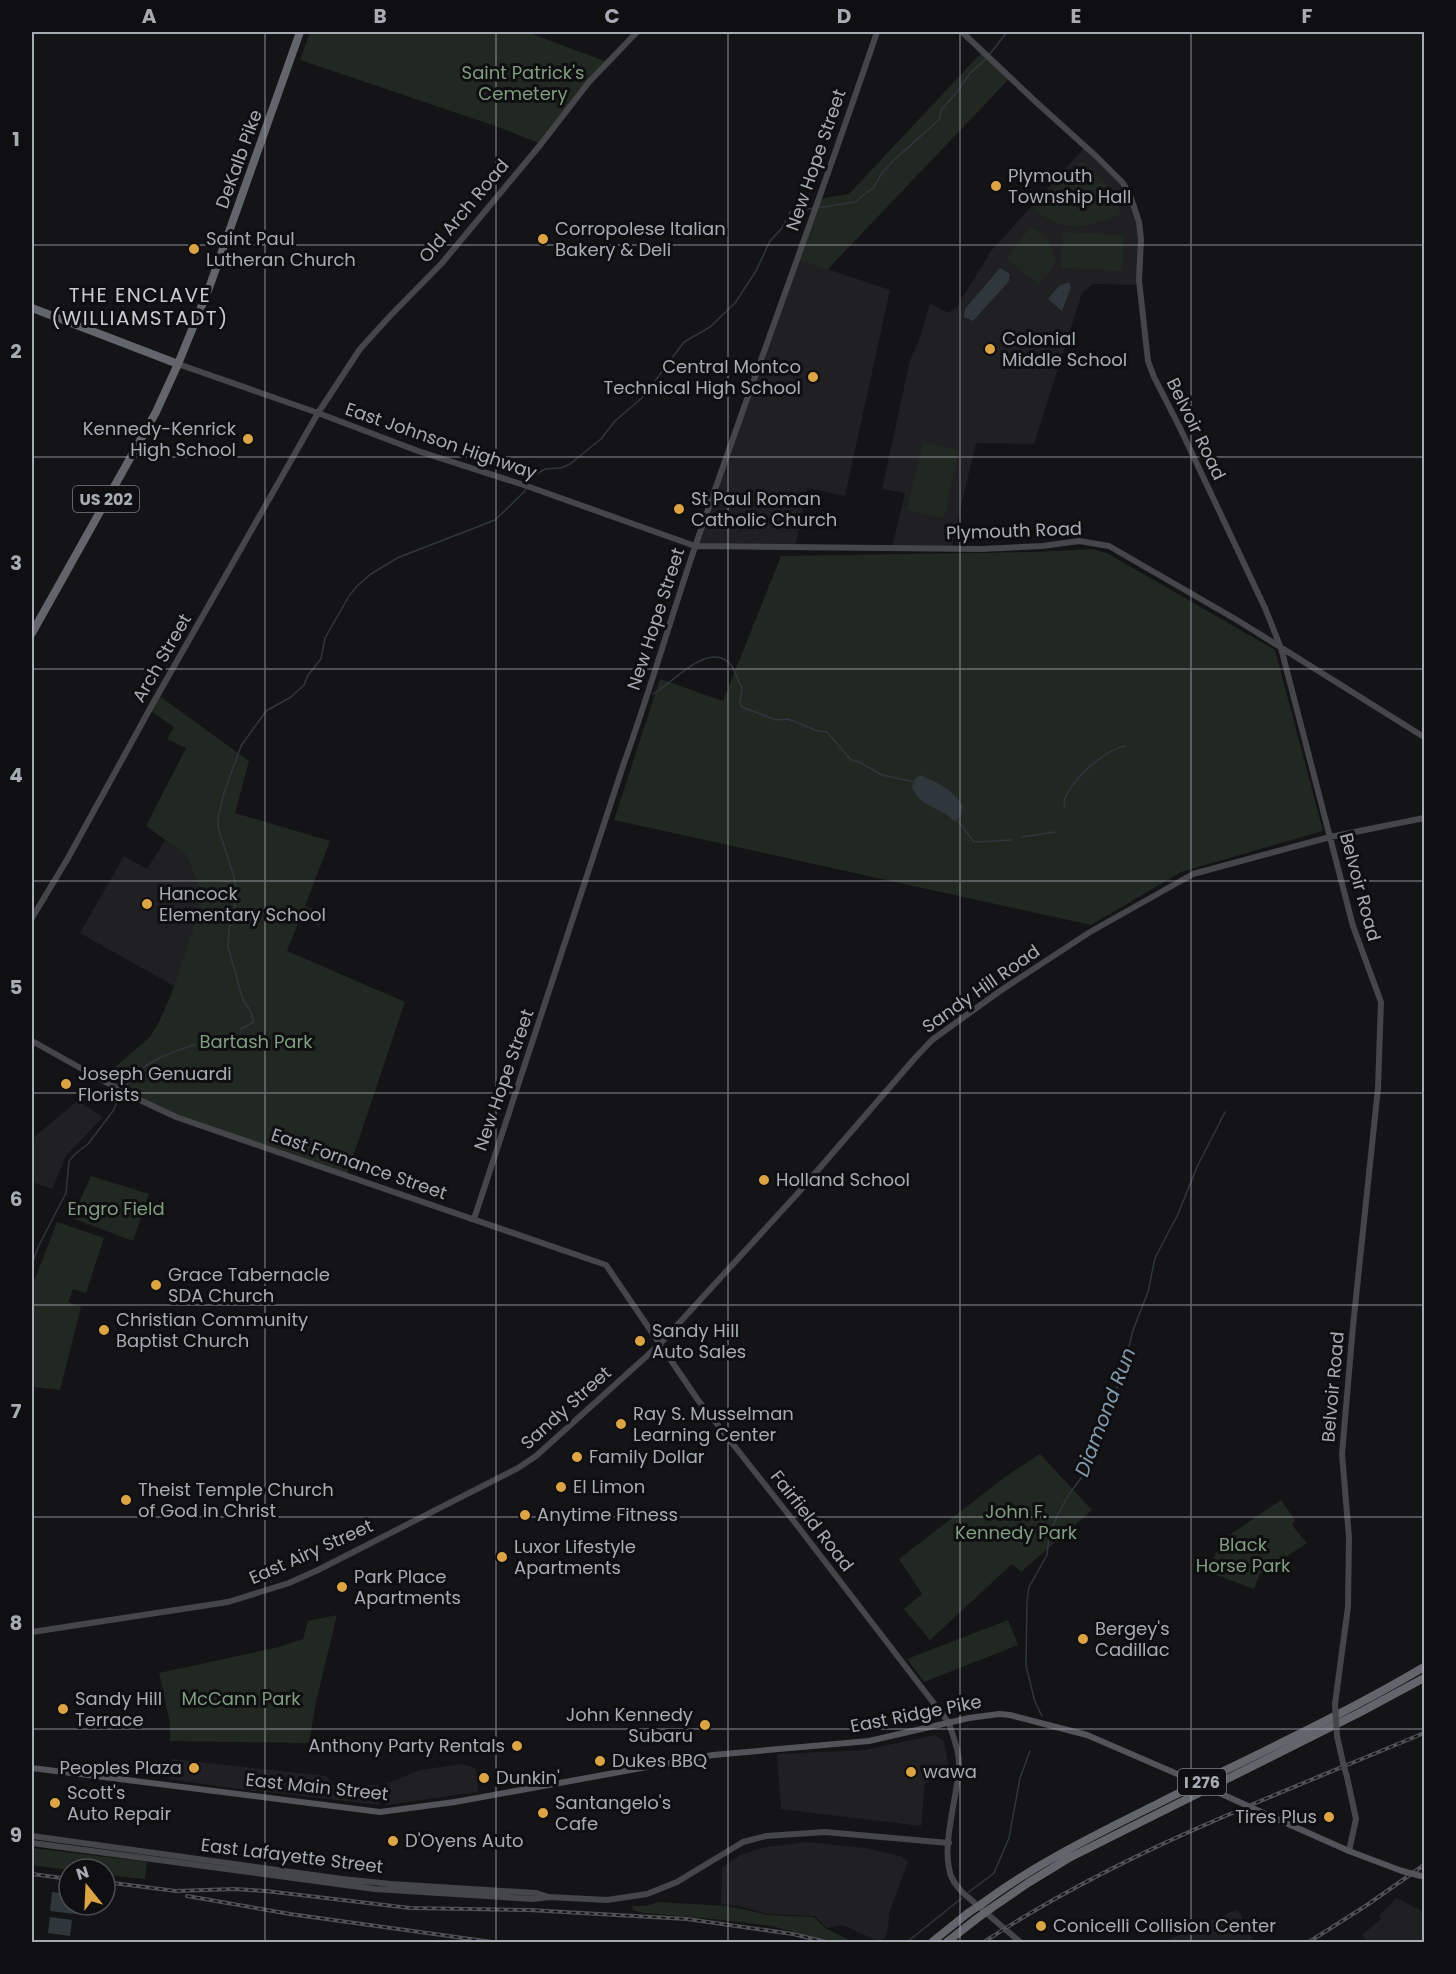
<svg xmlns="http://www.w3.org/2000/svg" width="1456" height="1974" viewBox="0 0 1456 1974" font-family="Poppins,sans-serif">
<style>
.built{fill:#202022}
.green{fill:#212821}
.water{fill:#2f373d}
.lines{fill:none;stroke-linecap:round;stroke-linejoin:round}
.stream{stroke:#2f373d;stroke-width:1.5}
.secondary{stroke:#44464a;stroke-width:6}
.primary{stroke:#525459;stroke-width:6}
.highway{stroke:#62656b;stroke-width:8}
.rail-casing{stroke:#4f5155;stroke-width:4}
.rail{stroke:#0f0f11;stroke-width:1.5;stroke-dasharray:4.5;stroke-linecap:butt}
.secondary-bridge{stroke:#44464a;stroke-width:6}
.primary-bridge{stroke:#525459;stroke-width:6}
.highway-bridge{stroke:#62656b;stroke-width:8}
.grid{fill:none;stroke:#a7acb4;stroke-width:1.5;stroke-opacity:0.55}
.poi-dot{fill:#dda444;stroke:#0f0f11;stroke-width:2}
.labels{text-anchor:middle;stroke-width:6;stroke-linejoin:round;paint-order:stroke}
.shield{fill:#0f0f11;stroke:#797d83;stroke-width:1.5}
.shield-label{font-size:16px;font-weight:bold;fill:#a7acb4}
.park-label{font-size:18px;fill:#809d81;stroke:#0f0f11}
.street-label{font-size:18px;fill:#a7acb4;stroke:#0f0f11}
.poi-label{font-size:18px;fill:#a7acb4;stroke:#0f0f11;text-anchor:start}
.neighbourhood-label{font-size:20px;letter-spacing:1.5px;fill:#c8cbd1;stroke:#0f0f11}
.water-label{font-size:20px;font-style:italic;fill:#829aac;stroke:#0f0f11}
.neatline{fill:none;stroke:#a7acb4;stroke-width:2}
.grid-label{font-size:20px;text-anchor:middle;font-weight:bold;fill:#a7acb4}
</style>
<rect width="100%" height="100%" fill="#141416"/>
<path class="built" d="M1085,147L1123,183L1139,222V285L1093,284L1082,293L1034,444L976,443L951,549L892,547L905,493L882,489L910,360L920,338L930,303L948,313L956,308L991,251Z
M797,259L890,290L845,496L807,488L795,548L695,546Z
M166,839L186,855L200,889L196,920L174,986L80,933L124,856L147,869Z
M77,1101L103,1117L66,1156L52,1189L32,1182V1139Z
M935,1735L944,1741L950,1774L925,1783L921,1826L781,1809L777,1754L864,1750Z
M172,1759L326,1776L333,1785H379L380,1805L223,1787L168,1779Z
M462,1764L476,1768L478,1792L386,1805L385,1784L420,1770Z
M807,1842L865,1848L900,1856L908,1862L890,1910L887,1934L885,1938L878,1941L842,1925L827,1928L815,1916L768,1914L738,1906L721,1904L722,1867L739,1856L760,1848Z
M1396,1898L1424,1912V1942H1368L1362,1935L1381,1919L1379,1916Z
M1238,1909L1254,1942H1163Z"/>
<path class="green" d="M310,32H527L607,62L541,144L501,128L300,60Z
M982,52L1010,78L827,270L797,259L819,199L849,194Z
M1084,162L1114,192L1121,213C1109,221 1079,229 1065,225C1053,223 1044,216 1034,210L1080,163Z
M1030,228C1050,232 1051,245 1056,262L1048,274L1038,284L1008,260L1009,254Z
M1063,232L1124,235L1122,271L1061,268Z
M923,442L959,450L944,518L907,510Z
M1091,549L1107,553L1275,650L1323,831L1181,872L1091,925L614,820L660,679L723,701L781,556L1036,552Z
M158,695L249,761L235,813L330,841L305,906L322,913L319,926L300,918L287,951L405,1002L347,1174L176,1117L101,1079L150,1037L159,1022L171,995L196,920L200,889L186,855L146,826L186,748L167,739L174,727L149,710Z
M91,1176L149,1194L133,1241L72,1218Z
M57,1222L104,1238L86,1293L73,1289L68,1302L81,1307L60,1390L32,1387V1278L35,1279Z
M1040,1454L1092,1510L1021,1572L1012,1564L930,1640L904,1609L922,1594L899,1559L1009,1474Z
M1281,1500L1295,1520L1292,1525L1307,1543L1260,1574L1254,1589L1208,1572L1218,1548L1225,1538Z
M337,1615L316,1702L309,1743L170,1741V1723L159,1673L275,1648L303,1639L308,1621Z
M1008,1620L1018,1645L924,1682L907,1659Z
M32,1848L147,1862L145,1879L105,1875V1869L69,1870L32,1865Z
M657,1902L728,1906L768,1915L814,1917L825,1928L853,1942H829L772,1926L704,1918L643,1913L633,1910L632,1906H646Z"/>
<path class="water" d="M1000,268L1010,274L1009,281L973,321L964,317L965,309Z
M1069,282L1071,287L1062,311L1048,299L1059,286Z
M920,775C936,782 955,790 963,807L960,818L955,822C943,808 919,807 912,787L915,779Z
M52,1892L69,1894V1905H86L84,1915L50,1911Z
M50,1917L72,1920L70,1936L48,1933Z"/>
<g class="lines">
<path class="stream" d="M989,55L1007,32
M817,208L855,202L874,187L882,173L896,158L939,120L942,109L957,92L970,73L986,59
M528,484L535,475L545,469L561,468L570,464L601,439L615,421L643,397L684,342L710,327L735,303L756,271L770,241L782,228L790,212L813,208
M653,694C671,684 702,648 724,659C735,664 735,678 742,687L740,703L742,707L776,720L788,719L818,731L827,732L851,760L859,762L882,775L915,782
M1064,808C1064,803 1064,798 1067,794C1077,776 1104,750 1125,746
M958,821L974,842L1011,840
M1022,837L1055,832
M241,1029L254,1022L250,1010L243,1000L228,947L229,929L235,906L236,892L234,877L218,827V817L224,793L241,746L266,711L291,697L304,685L308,675L321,659L325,638L349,596L358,585L371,574L397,558L495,520L524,492L526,488
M124,1090C137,1064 168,1053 194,1045
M32,1264L39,1245L66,1193L69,1161L75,1154L88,1144L113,1111L121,1094
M1042,1716L1035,1702L1026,1666L1027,1601L1029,1587L1047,1555L1049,1536L1057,1516L1069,1494L1088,1469L1097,1436L1122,1375L1133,1330L1148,1292L1155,1258L1178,1214L1197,1167L1225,1112
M969,1892L994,1873L1009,1838L1020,1778L1030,1751
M907,1942L962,1898"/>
<path class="secondary" d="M962,32L1036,102L1097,157L1123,183L1130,195L1139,222L1141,239L1139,280L1148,361L1154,377L1180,428L1265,608L1281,648L1353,926L1381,1002L1378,1088L1353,1326L1342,1454L1349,1537L1348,1607L1335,1704
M178,364L318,413L418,451L524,485L695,546L981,549L1042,546L1079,541L1109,546L1237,620L1424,737
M32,918L68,858L152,705L318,413L360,349L390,316L442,263L541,144L589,82L637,32
M32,1041L127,1094L176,1117L606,1265L698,1400L796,1524L949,1723C953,1737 960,1752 959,1768C957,1796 943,1842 949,1868C950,1878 956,1885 962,1892L1020,1942
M474,1219L624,763C650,691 671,617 696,544C755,373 819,203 877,32
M32,1632L228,1602L289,1583L318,1570L518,1468L536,1456L659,1345L798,1193L915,1058L932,1040L1000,991L1090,932L1193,874L1330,837L1424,818
M1337,1736L1343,1763
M1347,1777L1356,1819L1349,1851
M32,1836L342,1879L391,1884L536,1893L546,1896
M32,1843L375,1889L533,1899L549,1897L607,1900L647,1894L677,1882L743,1842L766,1836L825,1832L949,1843"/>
<path class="primary" d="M32,1768L380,1812L455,1802L713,1755L869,1741L969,1718L999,1714L1010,1715L1087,1735L1189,1779
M1259,1811L1349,1851L1402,1871"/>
<path class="highway" d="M32,308L178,364
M32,633L156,412L178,364L209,288L300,32
M983,1903C1037,1863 1097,1834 1157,1804C1246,1759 1338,1718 1424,1667
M990,1909L1028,1883L1069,1858L1359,1713L1424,1678
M932,1942L968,1913
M947,1942L975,1920"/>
<g class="rail-casing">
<path id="rail" d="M32,1874L69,1879
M105,1882L176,1891L234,1889L266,1891L410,1908L529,1910L687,1919L793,1934L826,1942
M187,1896L290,1914L492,1942
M984,1942C1122,1851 1273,1797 1424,1733
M1309,1942L1367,1905L1424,1865"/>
</g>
<use href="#rail" class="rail"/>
<path class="secondary-bridge" d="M1335,1704L1337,1736
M1343,1763L1347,1777"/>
<path class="primary-bridge" d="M1189,1779L1259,1811
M1402,1871L1421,1876"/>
<path class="highway-bridge" d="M968,1913L983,1903
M975,1920L990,1909"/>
</g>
<path class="grid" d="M265,32V1942M496,32V1942M728,32V1942M960,32V1942M1191,32V1942M32,245H1424M32,457H1424M32,669H1424M32,881H1424M32,1093H1424M32,1305H1424M32,1517H1424M32,1729H1424"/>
<g class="poi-dot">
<circle cx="996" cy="186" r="6"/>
<circle cx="543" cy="239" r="6"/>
<circle cx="194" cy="249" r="6"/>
<circle cx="990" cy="349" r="6"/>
<circle cx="813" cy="377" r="6"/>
<circle cx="248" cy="439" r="6"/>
<circle cx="679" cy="509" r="6"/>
<circle cx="147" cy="904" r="6"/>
<circle cx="66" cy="1084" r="6"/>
<circle cx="764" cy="1180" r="6"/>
<circle cx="156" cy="1285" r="6"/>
<circle cx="104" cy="1330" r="6"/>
<circle cx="640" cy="1341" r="6"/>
<circle cx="621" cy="1424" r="6"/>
<circle cx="577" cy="1457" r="6"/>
<circle cx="561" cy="1487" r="6"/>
<circle cx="126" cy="1500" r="6"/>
<circle cx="525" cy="1515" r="6"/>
<circle cx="502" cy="1557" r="6"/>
<circle cx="342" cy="1587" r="6"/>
<circle cx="1083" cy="1639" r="6"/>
<circle cx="63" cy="1709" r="6"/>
<circle cx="705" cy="1725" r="6"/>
<circle cx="517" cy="1746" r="6"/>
<circle cx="600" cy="1761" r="6"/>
<circle cx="194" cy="1768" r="6"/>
<circle cx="911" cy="1772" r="6"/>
<circle cx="484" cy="1778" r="6"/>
<circle cx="55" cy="1803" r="6"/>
<circle cx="543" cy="1813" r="6"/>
<circle cx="1329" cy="1817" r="6"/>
<circle cx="393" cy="1841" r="6"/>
<circle cx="1041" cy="1926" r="6"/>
</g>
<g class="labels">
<g class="shield">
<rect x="73" y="486" width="66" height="26" rx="4.5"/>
<rect x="1178" y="1769" width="48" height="26" rx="4.5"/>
</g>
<g class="shield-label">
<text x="106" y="505">US 202</text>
<text x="1202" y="1788">I 276</text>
</g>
<g class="park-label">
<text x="523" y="79">Saint Patrick's<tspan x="523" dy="21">Cemetery</tspan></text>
<text x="256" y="1048">Bartash Park</text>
<text x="116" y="1215">Engro Field</text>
<text x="1016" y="1518">John F.<tspan x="1016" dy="21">Kennedy Park</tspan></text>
<text x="1243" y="1551">Black<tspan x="1243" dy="21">Horse Park</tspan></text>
<text x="241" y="1705">McCann Park</text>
</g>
<g class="street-label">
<text transform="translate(239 159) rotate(-70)" y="6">DeKalb Pike</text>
<text transform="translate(816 160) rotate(-71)" y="6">New Hope Street</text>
<text transform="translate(464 211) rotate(-50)" y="6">Old Arch Road</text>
<text transform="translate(1196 429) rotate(64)" y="6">Belvoir Road</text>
<text transform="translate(441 441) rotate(19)" y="6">East Johnson Highway</text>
<text transform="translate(1014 531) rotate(-2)" y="6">Plymouth Road</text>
<text transform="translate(656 619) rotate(-72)" y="6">New Hope Street</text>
<text transform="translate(162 658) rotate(-60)" y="6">Arch Street</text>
<text transform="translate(1360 887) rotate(75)" y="6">Belvoir Road</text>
<text transform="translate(981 989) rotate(-35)" y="6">Sandy Hill Road</text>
<text transform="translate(504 1080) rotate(-71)" y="6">New Hope Street</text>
<text transform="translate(359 1164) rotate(19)" y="6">East Fornance Street</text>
<text transform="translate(1333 1387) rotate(-85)" y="6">Belvoir Road</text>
<text transform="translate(566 1408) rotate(-42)" y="6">Sandy Street</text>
<text transform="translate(812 1521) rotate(52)" y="6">Fairfield Road</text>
<text transform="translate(311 1552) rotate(-24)" y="6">East Airy Street</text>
<text transform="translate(916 1714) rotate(-11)" y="6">East Ridge Pike</text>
<text transform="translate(317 1787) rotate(6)" y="6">East Main Street</text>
<text transform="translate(292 1856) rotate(7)" y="6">East Lafayette Street</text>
</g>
<g class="poi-label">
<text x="1008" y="182">Plymouth<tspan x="1008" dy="21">Township Hall</tspan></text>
<text x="555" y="235">Corropolese Italian<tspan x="555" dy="21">Bakery &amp; Deli</tspan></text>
<text x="206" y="245">Saint Paul<tspan x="206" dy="21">Lutheran Church</tspan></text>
<text x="1002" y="345">Colonial<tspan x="1002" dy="21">Middle School</tspan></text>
<text x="801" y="373" text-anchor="end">Central Montco<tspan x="801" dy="21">Technical High School</tspan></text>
<text x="236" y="435" text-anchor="end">Kennedy-Kenrick<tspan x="236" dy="21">High School</tspan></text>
<text x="691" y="505">St Paul Roman<tspan x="691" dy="21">Catholic Church</tspan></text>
<text x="159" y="900">Hancock<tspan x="159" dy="21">Elementary School</tspan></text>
<text x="78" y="1080">Joseph Genuardi<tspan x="78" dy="21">Florists</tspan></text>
<text x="776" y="1186">Holland School</text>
<text x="168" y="1281">Grace Tabernacle<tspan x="168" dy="21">SDA Church</tspan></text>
<text x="116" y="1326">Christian Community<tspan x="116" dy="21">Baptist Church</tspan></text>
<text x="652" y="1337">Sandy Hill<tspan x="652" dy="21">Auto Sales</tspan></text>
<text x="633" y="1420">Ray S. Musselman<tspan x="633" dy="21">Learning Center</tspan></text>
<text x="589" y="1463">Family Dollar</text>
<text x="573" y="1493">El Limon</text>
<text x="138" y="1496">Theist Temple Church<tspan x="138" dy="21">of God in Christ</tspan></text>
<text x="537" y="1521">Anytime Fitness</text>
<text x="514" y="1553">Luxor Lifestyle<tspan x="514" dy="21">Apartments</tspan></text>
<text x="354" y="1583">Park Place<tspan x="354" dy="21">Apartments</tspan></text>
<text x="1095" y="1635">Bergey's<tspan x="1095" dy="21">Cadillac</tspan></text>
<text x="75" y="1705">Sandy Hill<tspan x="75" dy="21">Terrace</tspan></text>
<text x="693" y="1721" text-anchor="end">John Kennedy<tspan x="693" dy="21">Subaru</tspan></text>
<text x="505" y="1752" text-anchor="end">Anthony Party Rentals</text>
<text x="612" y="1767">Dukes BBQ</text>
<text x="182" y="1774" text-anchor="end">Peoples Plaza</text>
<text x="923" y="1778">wawa</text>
<text x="496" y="1784">Dunkin'</text>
<text x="67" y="1799">Scott's<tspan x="67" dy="21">Auto Repair</tspan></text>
<text x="555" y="1809">Santangelo's<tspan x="555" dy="21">Cafe</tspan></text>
<text x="1317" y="1823" text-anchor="end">Tires Plus</text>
<text x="405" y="1847">D'Oyens Auto</text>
<text x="1053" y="1932">Conicelli Collision Center</text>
</g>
<g class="neighbourhood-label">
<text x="140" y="302">THE ENCLAVE<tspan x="140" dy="23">(WILLIAMSTADT)</tspan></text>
</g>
<g class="water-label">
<text transform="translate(1105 1412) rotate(-69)" y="7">Diamond Run</text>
</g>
</g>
<rect width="1456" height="1974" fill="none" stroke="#0f0f11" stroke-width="66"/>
<g transform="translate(87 1887) rotate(342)"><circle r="28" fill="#0f0f11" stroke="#4c4e52" stroke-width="1.5"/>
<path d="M0-4.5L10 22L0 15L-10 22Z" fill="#dda444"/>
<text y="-9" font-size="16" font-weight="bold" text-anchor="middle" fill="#a7acb4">N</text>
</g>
<rect x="33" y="33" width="1390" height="1908" class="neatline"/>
<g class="grid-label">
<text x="149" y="23">A</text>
<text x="380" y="23">B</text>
<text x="612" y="23">C</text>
<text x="844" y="23">D</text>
<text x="1076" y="23">E</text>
<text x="1307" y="23">F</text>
<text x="16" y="146">1</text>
<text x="16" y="358">2</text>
<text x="16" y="570">3</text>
<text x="16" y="782">4</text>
<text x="16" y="994">5</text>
<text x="16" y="1206">6</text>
<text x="16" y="1418">7</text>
<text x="16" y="1630">8</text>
<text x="16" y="1842">9</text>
</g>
</svg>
